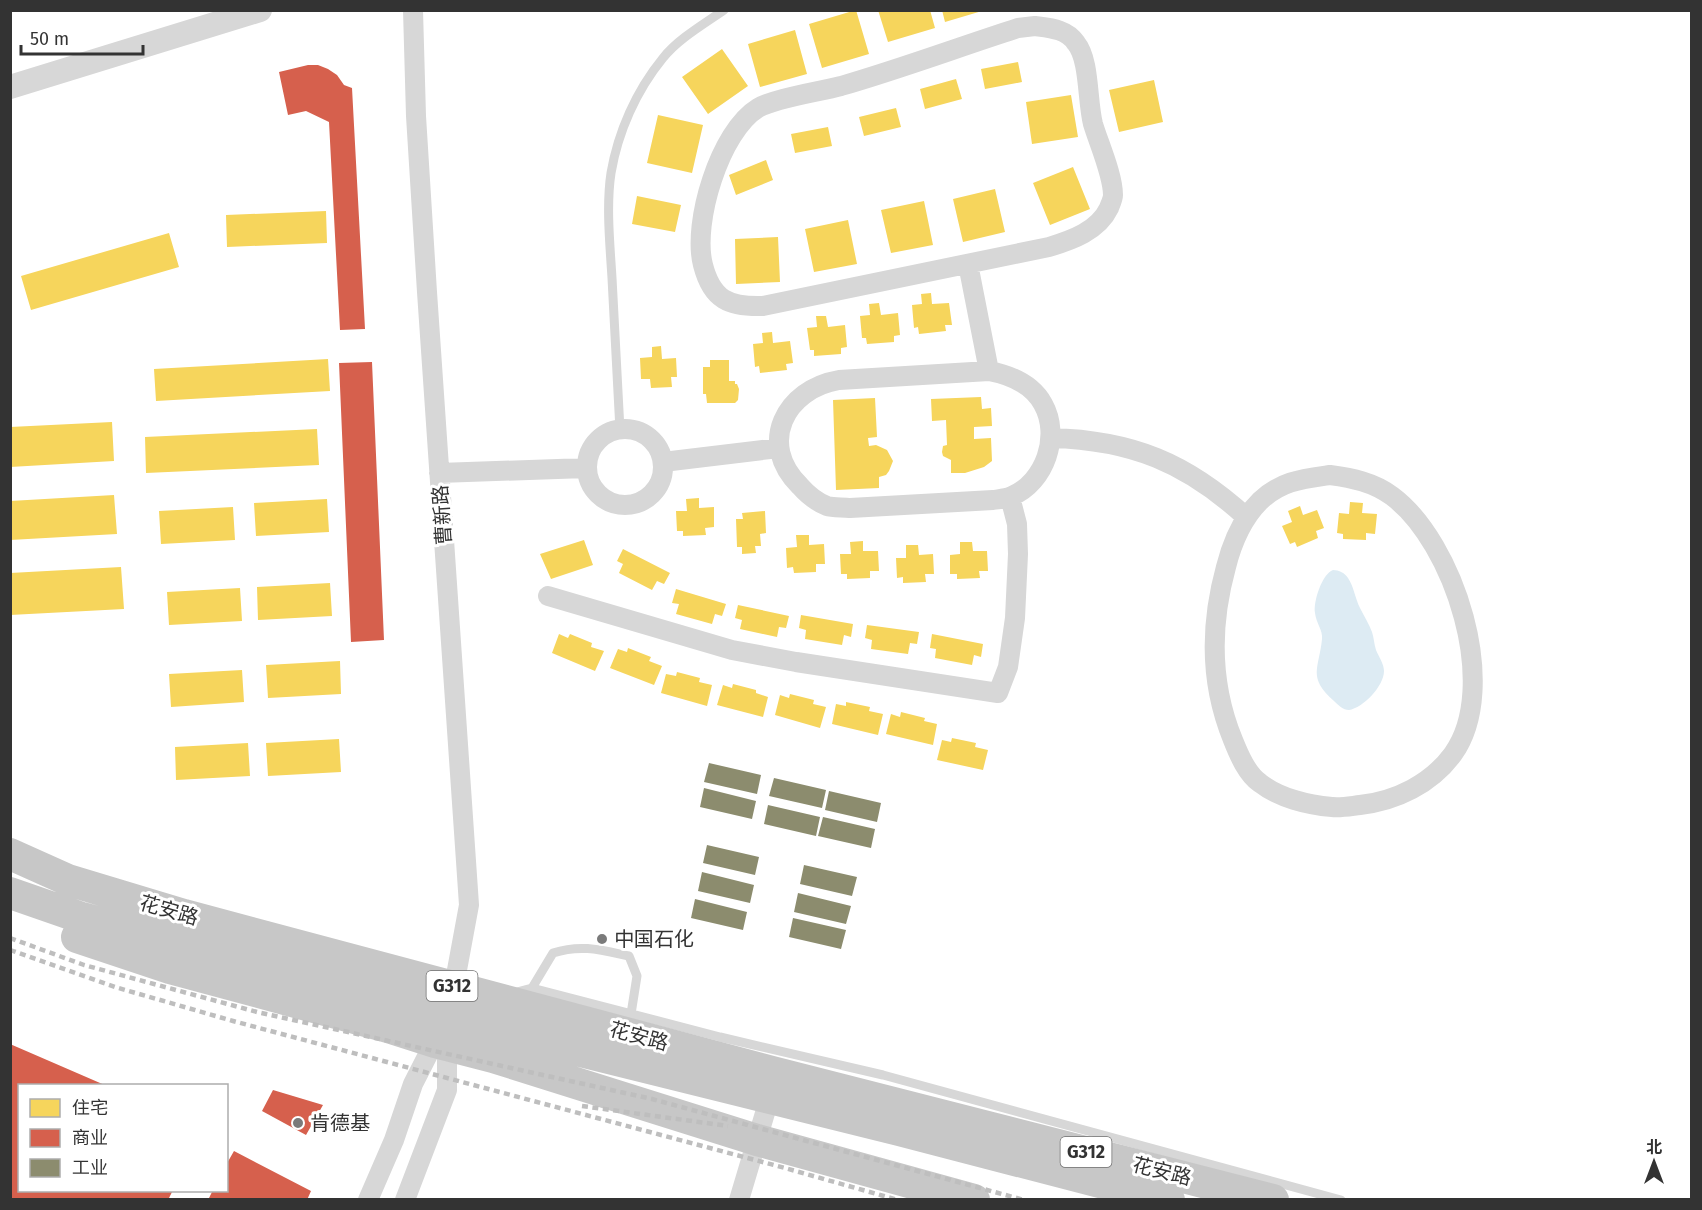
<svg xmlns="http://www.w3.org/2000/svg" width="1702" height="1210" viewBox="0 0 1702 1210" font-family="'Fira Sans','Noto Sans SC',sans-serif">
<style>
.water{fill:#ddebf3}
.homes{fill:#f6d55c}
.shops{fill:#d6604d}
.industry{fill:#8c8c6e}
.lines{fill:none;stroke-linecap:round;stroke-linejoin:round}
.service{stroke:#d7d7d7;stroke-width:9}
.minor{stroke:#d7d7d7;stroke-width:20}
.tertiary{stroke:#d7d7d7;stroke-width:24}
.trunk{stroke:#c7c7c7;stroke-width:32}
.rail{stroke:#bebebe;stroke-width:4.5;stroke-dasharray:6 4.5;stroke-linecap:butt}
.poi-dot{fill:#7a7a7a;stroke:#fff;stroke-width:2}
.labels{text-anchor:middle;stroke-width:6;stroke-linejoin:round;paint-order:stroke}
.shield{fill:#fff;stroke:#707070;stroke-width:1.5}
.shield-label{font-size:18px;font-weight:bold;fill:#333}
.street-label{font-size:20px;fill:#333;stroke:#fff}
.poi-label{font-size:20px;fill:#333;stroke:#fff;text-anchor:start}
</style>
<rect width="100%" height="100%" fill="#fff"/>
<path class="water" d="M1333,570C1339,570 1345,573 1348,578C1354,587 1355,598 1360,608C1364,616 1369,624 1372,632C1374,638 1374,644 1376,650C1379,657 1384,664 1384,671C1384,686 1363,708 1349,710C1343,710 1338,705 1334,701C1307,677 1319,669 1322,639C1323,630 1316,623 1315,613C1313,602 1322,574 1333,570Z"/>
<path class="homes" d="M856,10L869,54L822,68L809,24Z
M878,10H930L935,28L888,42Z
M942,10H982V11L945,22Z
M795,30L807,74L760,87L748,44Z
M722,49L748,86L708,114L682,77Z
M1018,62L1022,82L985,89L981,69Z
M956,79L962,99L925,109L920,89Z
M1154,80L1163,122L1119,132L1109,90Z
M1071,95L1078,137L1032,144L1026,102Z
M896,108L901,127L864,136L859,117Z
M658,115L703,125L692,173L647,163Z
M828,127L832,146L795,153L791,134Z
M766,160L773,180L736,195L729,175Z
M1073,167L1090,209L1050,225L1033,183Z
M995,189L1005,232L963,242L953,199Z
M637,196L681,205L675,232L632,224Z
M924,201L933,245L891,253L881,210Z
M326,211L327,243L227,247L226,215Z
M848,220L857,264L814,272L805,229Z
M169,233L179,267L31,310L21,276Z
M778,237L780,282L736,284L735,239Z
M931,293L932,304L949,303L952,325H945L946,331L919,334L918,327L914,328L912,305L922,304L921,294Z
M879,303L881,315L898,313L900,335L894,336V342L867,344L866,338H862L860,316L870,315L869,304Z
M816,316H826L828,327L845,325L847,347L841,348V354L814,356V350H810L807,328L817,327Z
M772,332L773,343L790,341L793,363L786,364L787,370L760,373L759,366L755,367L753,344L763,343L762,333Z
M661,346L662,359L676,358L677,377H671L672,387L651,388L650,379H641L640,358L652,357V347Z
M328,359L330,391L156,401L154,369Z
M710,360H729V381H735V384H737L739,389L738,400L735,403H707L706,394H703V367H710Z
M981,397L982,409L991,408L992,426L974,427V439L991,438L992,461L984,467L965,473H951V460L943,456L942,452L943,446L947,445L946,420L932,421L931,399Z
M875,398L877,437L868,438L869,446L876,445L887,450L893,461L889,471L886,475L879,477V488L836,490L833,400Z
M112,422L114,461L10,467V427Z
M317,429L319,465L146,473L145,437Z
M114,495L117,534L10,540V501Z
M699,498V508L714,507V527L705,528L706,535L683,536V531H677L676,511H687L686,499Z
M327,499L329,532L256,536L254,503Z
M1350,502L1363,503L1362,513L1377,514L1375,534L1366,533V540L1343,539V534L1337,533L1339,513L1349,514Z
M1300,506L1303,515L1317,510L1324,528L1316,531L1318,538L1297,547L1295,542L1290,544L1282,526L1292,522L1288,511Z
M233,507L235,540L161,544L159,511Z
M765,511L766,533L760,534L761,546H755L756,553L742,554V547H737L736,519H743L742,513Z
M796,535H809V545L824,544L825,564H816V572L794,573L793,567L787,568L786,548L797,547Z
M584,540L593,565L551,579L540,554Z
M863,541V551H878L879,571H870V578L847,579V574H841L840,554H851L850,542Z
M960,542H972L973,551H987L988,571H979L980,578L957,579V574H950V555L960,554Z
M906,545H918L919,555L933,554L934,574H925L926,582L903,583V577L897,578L896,558H906Z
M623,549L670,573L664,584L657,581L652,590L619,573L623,564L617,561Z
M121,567L124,609L10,615V573Z
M330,583L332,616L258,620L257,587Z
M240,588L242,621L169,625L167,592Z
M676,589L726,604L722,616L715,614L712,624L676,614L679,604L672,603Z
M738,605L789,616L786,628L779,627L777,637L740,629L742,620L735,618Z
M801,615L853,624L851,637L844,635L842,645L805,639L806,630L799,628Z
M867,625L919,632L917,644L910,643L908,654L871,649L872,640L865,638Z
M559,634L568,638L570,634L592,643L591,647L604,651L595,671L552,653Z
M932,634L983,644L981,657L974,655L972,665L935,658L936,649L930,648Z
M628,648L651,657L649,661L662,666L654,685L610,668L618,649L627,652Z
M340,661L341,694L268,698L266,665Z
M242,670L244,702L171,707L169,674Z
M677,672L700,678L699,682L712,685L707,706L661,693L666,674L676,676Z
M733,684L756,690V693L768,697L763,717L717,705L723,685L732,688Z
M790,694L814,700L813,704L826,707L820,728L775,715L780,695L789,698Z
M846,702L870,707L869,711L883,714L878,735L832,724L836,704L846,706Z
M901,712L925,718L924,721L937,724L933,745L886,734L891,714L900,717Z
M952,738L976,743L975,747L988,750L983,770L937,760L942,740L951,742Z
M339,739L341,772L268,776L266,743Z
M248,743L250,776L176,780L175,747Z"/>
<path class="shops" d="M308,65H318L328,69L337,75L344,85L352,88L365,329L340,330L329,122L306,111L288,115L279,72Z
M372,362L384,640L351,642L339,363Z
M10,1044L107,1086H20V1190H173L168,1200H10Z
M273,1090L323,1105L306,1135L262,1111Z
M234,1151L311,1191L307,1200H208L213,1190H226V1165Z"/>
<path class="industry" d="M709,763L761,775L757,794L704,782Z
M774,778L826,790L822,808L769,796Z
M704,788L756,801L752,819L700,807Z
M829,791L881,803L877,822L825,810Z
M768,805L820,817L816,836L764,824Z
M823,817L875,829L871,848L818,836Z
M707,845L759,857L755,875L703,863Z
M804,865L857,877L852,896L800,884Z
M702,872L754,885L750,903L698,891Z
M798,893L851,906L846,924L794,912Z
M695,899L747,912L743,930L691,918Z
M793,918L846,930L841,949L789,937Z"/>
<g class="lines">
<path class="service" d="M620,429C617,379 615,329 612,278C610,245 606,206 611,173C618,132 636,91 663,58C678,39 704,24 724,10
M532,988L553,953C581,944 601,950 629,956L637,976L631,1014
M513,993L532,988L720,1037L883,1075L1341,1200"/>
<path class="minor" d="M413,10L416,116L427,292L469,905L452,997
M1035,26C1050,28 1067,29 1076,43C1090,60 1087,101 1093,124C1099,144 1113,175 1113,195C1113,199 1110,205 1109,208C1098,231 1072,240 1049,247L763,306C729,307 712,300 703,265C692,223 720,131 758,108C775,98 818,92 841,86C900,69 959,47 1018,28Z
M968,264L989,371
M989,371C1010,375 1032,384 1043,404C1061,436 1045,482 1012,496C1006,499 999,499 993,500L850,508C843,507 833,508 827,506C817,502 807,494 800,486C757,444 785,389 839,380Z
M587 467a38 38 0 1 1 76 0a38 38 0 1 1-76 0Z
M1051,438C1132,440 1187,463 1246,517
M663,462L779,448
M439,473L586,468
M1330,475C1352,478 1373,482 1392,496C1454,542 1501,687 1453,754C1431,784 1396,801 1360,805C1351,806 1341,808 1332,807C1308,805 1279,798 1260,783C1247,774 1239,755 1233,740C1210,684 1210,625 1226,567C1232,543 1242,519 1260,501C1281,481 1302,479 1330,475Z
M548,596L732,650L796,662L998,693L1008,667L1015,618L1018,554L1017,524L1010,497
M368,1200L394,1140L413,1084L439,1033
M405,1200L447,1090V1035
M739,1200L768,1103"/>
<path class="tertiary" d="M10,87L260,10"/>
<path class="trunk" d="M10,854L68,880L184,915L772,1072L1273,1200
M10,893L82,918L447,1018L899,1130L1169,1200
M77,937L170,968L388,1027L435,1042L493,1057L757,1140L974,1200"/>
<path class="rail" d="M10,938L84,965L257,1012L652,1099L1024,1200
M10,950L115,987L233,1021L785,1168L898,1200
M582,1106L728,1126"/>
</g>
<g class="poi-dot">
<circle cx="602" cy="939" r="6"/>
<circle cx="298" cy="1123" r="6"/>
</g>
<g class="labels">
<g class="shield">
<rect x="426.5" y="971" width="51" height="30" rx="4.5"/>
<rect x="1060.5" y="1137" width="51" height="30" rx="4.5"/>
</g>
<g class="shield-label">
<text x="452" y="992">G312</text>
<text x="1086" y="1158">G312</text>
</g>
<g class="street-label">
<text transform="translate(442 515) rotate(-94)" y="7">曹新路</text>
<text transform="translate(169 910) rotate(16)" y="7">花安路</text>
<text transform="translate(639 1036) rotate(15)" y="7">花安路</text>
<text transform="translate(1162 1171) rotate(14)" y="7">花安路</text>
</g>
<g class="poi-label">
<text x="614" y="946">中国石化</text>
<text x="310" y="1130">肯德基</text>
</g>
</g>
<rect width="1702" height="1210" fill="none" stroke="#333333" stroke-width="24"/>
<rect x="18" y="1084" width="210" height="108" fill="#ffffff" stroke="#adadad" stroke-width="1.5"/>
<rect x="30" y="1099" width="30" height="18" fill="#f6d55c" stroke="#adadad" stroke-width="1.5"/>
<text x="72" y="1114" font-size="18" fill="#333333">住宅</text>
<rect x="30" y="1129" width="30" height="18" fill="#d6604d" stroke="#adadad" stroke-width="1.5"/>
<text x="72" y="1144" font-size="18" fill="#333333">商业</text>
<rect x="30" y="1159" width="30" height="18" fill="#8c8c6e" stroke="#adadad" stroke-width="1.5"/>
<text x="72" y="1174" font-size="18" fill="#333333">工业</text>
<g transform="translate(1654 1162)" stroke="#ffffff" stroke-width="4.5" paint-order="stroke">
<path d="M0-4.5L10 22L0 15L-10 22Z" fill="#333333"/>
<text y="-9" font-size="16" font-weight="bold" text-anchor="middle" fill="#333333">北</text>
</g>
<path d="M21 45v9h122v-9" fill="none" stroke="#333333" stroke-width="3"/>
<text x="30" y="45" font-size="18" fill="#333333" stroke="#ffffff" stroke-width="4.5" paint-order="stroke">50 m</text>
</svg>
